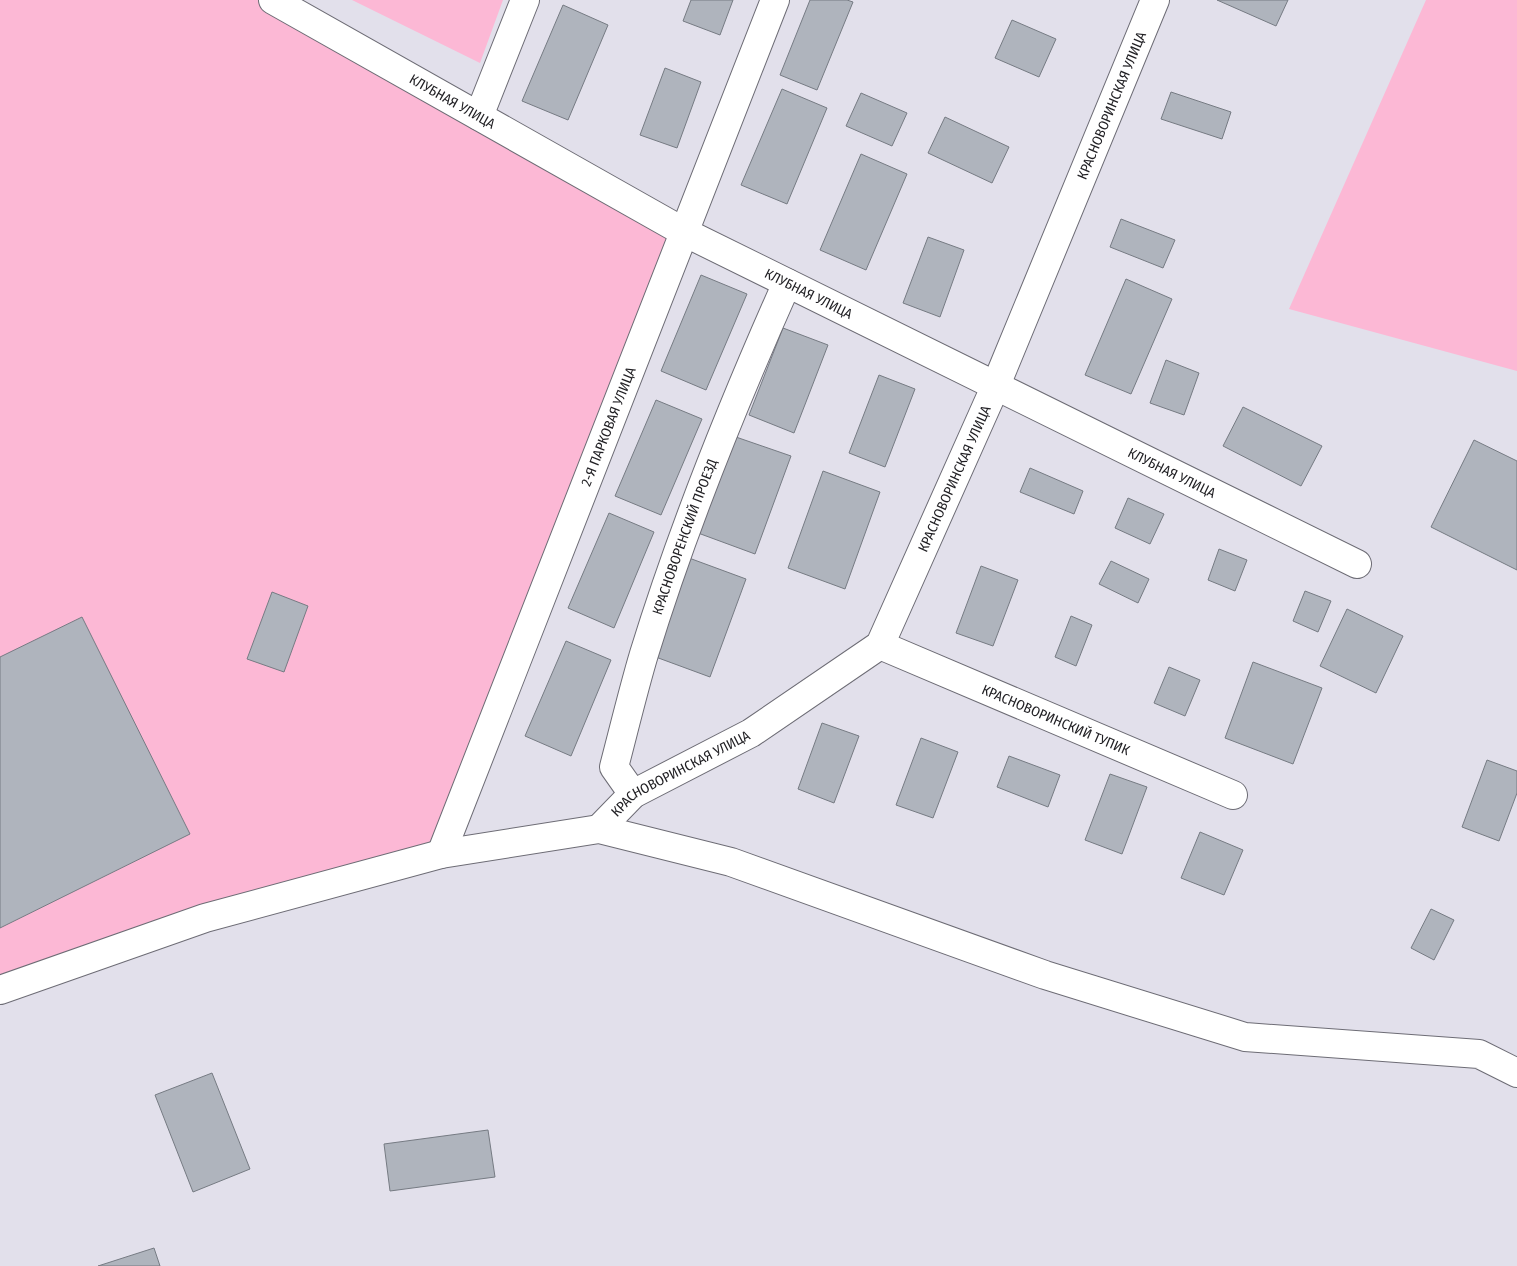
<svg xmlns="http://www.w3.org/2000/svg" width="1517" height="1266" viewBox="0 0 1517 1266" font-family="'Fira Sans Condensed',sans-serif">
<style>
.green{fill:#fcb8d5}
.building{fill:#afb4bd;stroke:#767b83}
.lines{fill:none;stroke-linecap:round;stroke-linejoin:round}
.street-casing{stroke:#6d6c75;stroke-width:30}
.street{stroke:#fff;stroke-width:28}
.labels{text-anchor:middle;stroke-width:4.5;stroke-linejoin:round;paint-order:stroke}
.street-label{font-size:14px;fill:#1f1e22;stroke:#fff}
</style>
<rect width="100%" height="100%" fill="#e2e0eb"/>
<path class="green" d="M0,0H273L684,232L441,854L0,990Z
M352,0H503L480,63Z
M1426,0H1517V371L1289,309Z"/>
<path class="building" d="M691,0H733L720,35L683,21Z
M810,0H847L853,2L817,90L780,75Z
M1217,0H1288L1276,26Z
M563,5L608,25L568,120L522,101Z
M1012,20L1056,39L1039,77L995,58Z
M665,68L701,82L677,148L640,135Z
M782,89L827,108L787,204L741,185Z
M1171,92L1231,112L1222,139L1161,119Z
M861,93L907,113L892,146L846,126Z
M945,117L1009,147L992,183L928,153Z
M861,154L907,174L866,270L820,250Z
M1121,219L1175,240L1163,268L1110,247Z
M928,237L964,250L940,317L903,303Z
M701,275L747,294L706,390L661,371Z
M1126,279L1172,299L1131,394L1085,375Z
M783,328L828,345L794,433L749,415Z
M1166,360L1199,373L1184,415L1150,403Z
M879,375L915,389L885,467L849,453Z
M656,400L702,419L661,515L615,496Z
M1243,407L1322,446L1301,486L1223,446Z
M733,436L791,456L755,554L698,533Z
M1474,440L1517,461V570L1431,527Z
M1030,468L1083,491L1074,514L1020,492Z
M823,471L880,492L845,589L788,568Z
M1128,498L1164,514L1150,544L1115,528Z
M609,513L654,532L614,628L568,608Z
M1219,549L1247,560L1235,591L1208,580Z
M689,558L746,579L710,677L653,656Z
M1111,561L1149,579L1138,603L1099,584Z
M981,566L1018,580L993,646L956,633Z
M1305,591L1331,601L1318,632L1293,621Z
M272,592L308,606L284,672L247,659Z
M1347,609L1403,636L1376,693L1320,666Z
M1071,616L1092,625L1076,666L1055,657Z
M82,617L190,834L0,928V657Z
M566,641L611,660L571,756L525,736Z
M1253,662L1322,688L1293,764L1225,738Z
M1169,667L1200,680L1185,716L1154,703Z
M822,723L859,736L834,803L798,789Z
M921,738L958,752L933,818L896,805Z
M1009,756L1060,775L1048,807L997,787Z
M1487,760L1517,771V793L1499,841L1462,827Z
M1110,774L1147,787L1122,854L1085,840Z
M1200,832L1243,850L1224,895L1181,878Z
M1431,909L1454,920L1434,960L1411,948Z
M212,1073L250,1169L193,1192L155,1095Z
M488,1130L495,1177L390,1191L384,1144Z
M154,1248L160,1266H98Z"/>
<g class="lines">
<g class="street-casing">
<g id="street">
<path id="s1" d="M273,0L684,232L1357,564"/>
<path d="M479,116L525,0"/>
<path id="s2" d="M880,645L1233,795"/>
<path id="s3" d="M633,794L614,767C624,729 633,691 644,654C683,527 733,404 787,283"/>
<path id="s4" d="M599,829L633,794L751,733L880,645L996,385L1155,0"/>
<path id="s5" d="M441,854L775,0"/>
<path d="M0,990L205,918L441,854L599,829L731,862L1045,975L1245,1037L1479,1054L1517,1073"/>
</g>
</g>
<use href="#street" class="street"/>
</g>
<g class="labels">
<g class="street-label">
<text dy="5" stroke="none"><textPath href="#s1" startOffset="206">КЛУБНАЯ УЛИЦА</textPath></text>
<text dy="5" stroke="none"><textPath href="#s4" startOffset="925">КРАСНОВОРИНСКАЯ УЛИЦА</textPath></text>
<text dy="5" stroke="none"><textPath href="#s1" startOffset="611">КЛУБНАЯ УЛИЦА</textPath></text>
<text dy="5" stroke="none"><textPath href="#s5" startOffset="459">2-Я ПАРКОВАЯ УЛИЦА</textPath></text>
<text dy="5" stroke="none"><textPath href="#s1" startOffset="1016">КЛУБНАЯ УЛИЦА</textPath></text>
<text dy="5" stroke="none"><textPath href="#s4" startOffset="520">КРАСНОВОРИНСКАЯ УЛИЦА</textPath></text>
<text dy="5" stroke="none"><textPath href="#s3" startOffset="274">КРАСНОВОРЕНСКИЙ ПРОЕЗД</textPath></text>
<text dy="5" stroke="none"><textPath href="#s2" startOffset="191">КРАСНОВОРИНСКИЙ ТУПИК</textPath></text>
<text dy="5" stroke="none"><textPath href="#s4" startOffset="100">КРАСНОВОРИНСКАЯ УЛИЦА</textPath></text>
</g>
</g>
</svg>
